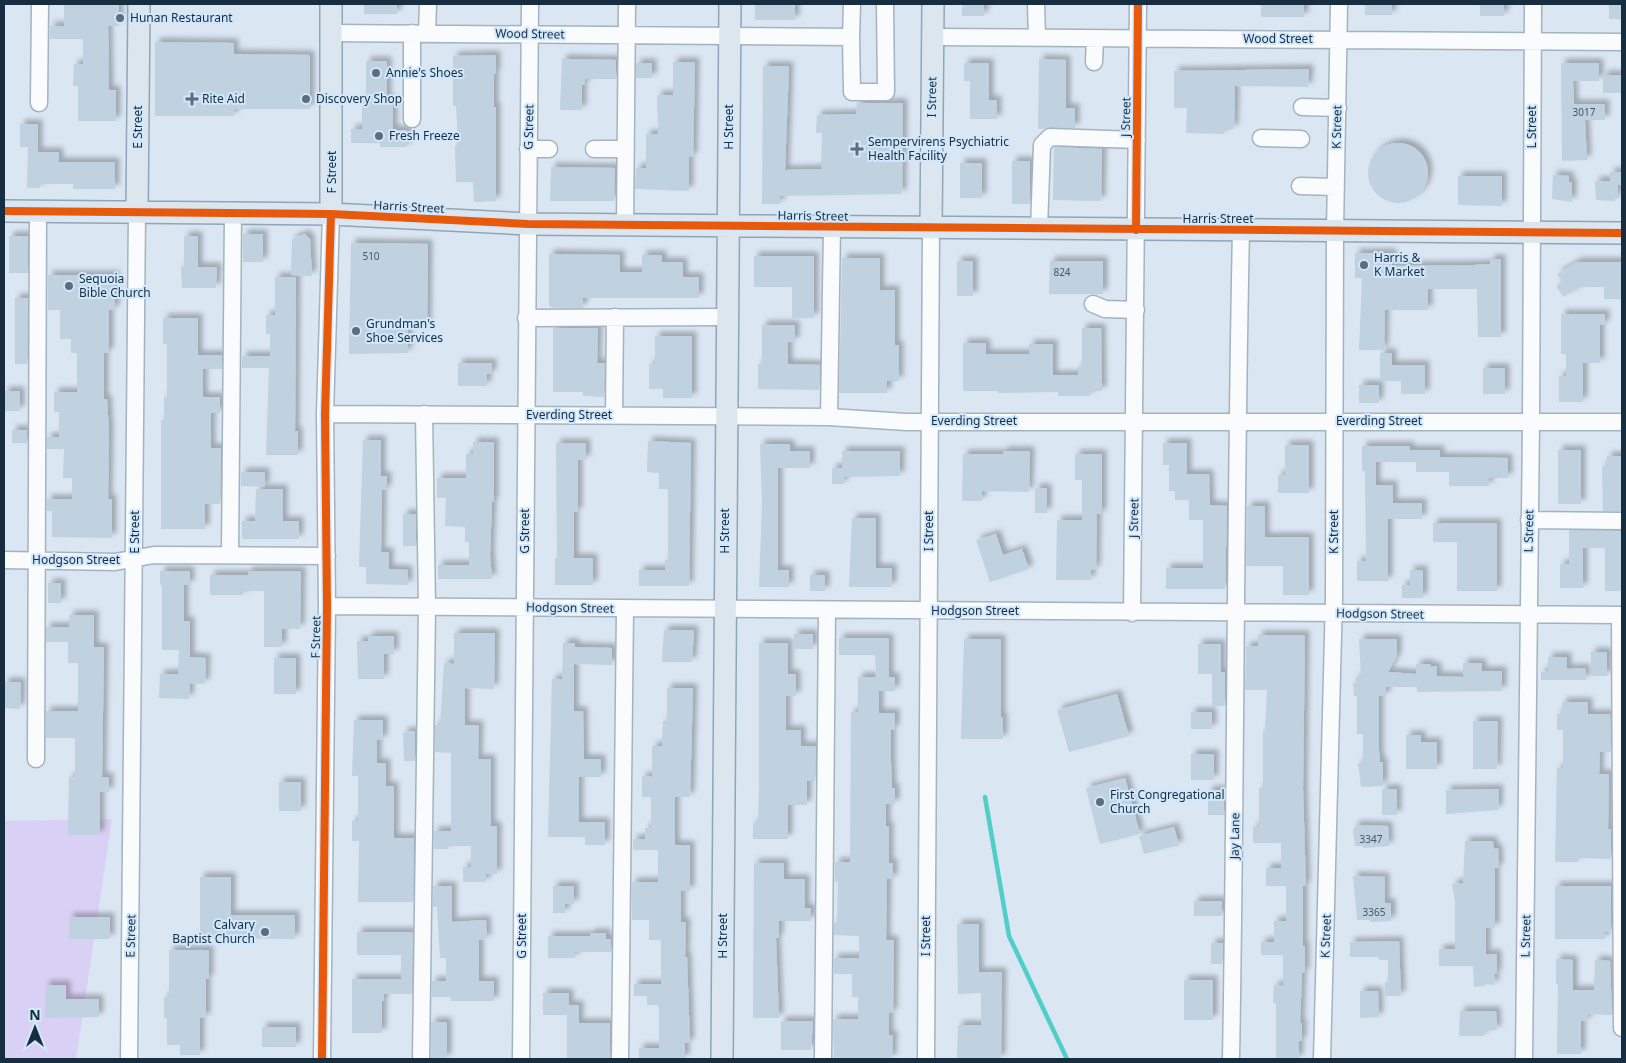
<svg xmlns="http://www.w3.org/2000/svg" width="1626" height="1063" viewBox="0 0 1626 1063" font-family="'Noto Sans',sans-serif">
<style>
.green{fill:#d9d1f5}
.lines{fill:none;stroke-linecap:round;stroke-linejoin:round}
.stream{stroke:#50cec7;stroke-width:4.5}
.building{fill:#c0d1e0;filter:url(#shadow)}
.minor-casing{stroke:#a3b3c2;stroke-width:19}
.major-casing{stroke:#90a6b7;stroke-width:24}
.minor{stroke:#f9fbfd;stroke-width:16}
.major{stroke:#dce6ee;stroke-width:21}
.cycleway-casing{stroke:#d0e7fc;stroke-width:11}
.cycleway{stroke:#e8590c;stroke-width:8}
.poi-dot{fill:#5b6e7f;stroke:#d0e7fc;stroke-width:2}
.labels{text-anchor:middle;stroke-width:4;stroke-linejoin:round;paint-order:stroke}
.number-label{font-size:10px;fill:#42586a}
.poi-label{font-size:12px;fill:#172e41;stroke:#d0e7fc;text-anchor:start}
.street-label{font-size:12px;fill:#172e41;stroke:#d0e7fc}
</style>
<defs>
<filter id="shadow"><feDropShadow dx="4.5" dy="-4.5" stdDeviation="2.5" flood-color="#0004"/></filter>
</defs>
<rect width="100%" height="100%" fill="#dae6f2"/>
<path class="green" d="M112,819L76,1059H4V821Z"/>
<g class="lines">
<path class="stream" d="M985,797L1009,936L1067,1059"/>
</g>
<path class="building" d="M64,4H119V26H108L109,90H116V121H78V86H73L74,64H83V39H50V26H64Z
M364,4H397V14H364Z
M755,4H795V20H755Z
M962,4H984V16H962Z
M1261,4H1304V17H1261Z
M1365,4H1392V15H1365Z
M1480,4H1504V16H1480Z
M1609,5H1621V19H1609Z
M155,42L234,43V54L310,55V109H234V116H155Z
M496,55V74H494V107H496V201L474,202L473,182H456L455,146H457V124L456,106H453V56Z
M562,59L616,60V79H585V85H582V110H560Z
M1039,59L1066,60V108H1075V128L1038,129Z
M366,61H387V100H393V130H407V147H380V143H351V129H362V100H366Z
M673,62H695L693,157H689V191L635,189L636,168H646V134H658L657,95H673Z
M636,63H652V78H636Z
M964,63H989V100H997V119H970V81H964Z
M1561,63H1599V81H1573L1574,104H1605V120H1585L1587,160L1562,161Z
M763,66H789L785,170L821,169L822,133H816L817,115L856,114L857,103H903L902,194L780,196V204H762Z
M1309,69L1308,87L1235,86L1234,129H1224V134L1186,133L1187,108H1174V71Z
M1603,75H1622V93H1603Z
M20,124H38V152H59V162H115V189H73V184H40V188H27L28,147H20Z
M1368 173a30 30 0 1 1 60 0a30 30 0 1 1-60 0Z
M1054,147L1102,149L1101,201L1053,200Z
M1012,161H1030V204H1012Z
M960,163H982V198H960Z
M551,167L615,168L614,201H550Z
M1610,172H1622V185H1618V195L1615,196V201L1596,200L1595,181H1610Z
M1553,175L1569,176V182H1572V202L1552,199Z
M1458,176H1502V206L1458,205Z
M243,234H263V262H243Z
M305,234L310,239L312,276L291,275L292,239Z
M9,236H28V273H9Z
M184,236H198V267H217L216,288H182L181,267H184Z
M351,243L428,244L427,327H408V353L349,354Z
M1355,253H1392V266L1474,265L1490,264V259H1501V337H1478L1477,289H1428V310H1385L1384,350H1359L1362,278H1355Z
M549,254L620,255V272H642V255H662V262H683V277H699V298H583V308H554L549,306Z
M754,256H814V318H792V287H754Z
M842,258H880V290H895V345H899V381H887V393H839Z
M957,261H973V296H957Z
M1050,261H1103V294H1049Z
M1577,262H1622V299H1604V287H1581L1563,297L1556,286L1562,281L1557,274Z
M48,275H115V310H109V353H104V399H107L109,431L108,499H112V538L52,537V511H47V499H72V478H63L64,449H47V437H59V412H54V392H77V353H71V339H60V310H48Z
M275,277H296L295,431H298V455H266L269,368H242V356H270V334H266V315H275Z
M15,298H28L27,364H15Z
M1561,314H1605V325H1600V363H1583V402H1559V376H1566V354H1561Z
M163,318H198V355H222V369H203V397H220V413H211V448H221L220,504H205V529H161V420H164V397H167V344H163Z
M762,325H795V342H788V364L820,365L819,390L758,389V364H762Z
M553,328H598L597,363H605L604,397L583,396V392H553Z
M1082,328H1101L1102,391H1090V396H1058V392L998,393V391H963V343H986V354H1029V344H1053V375H1078V366H1082Z
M655,336H692V398H663V389H649V364L655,365Z
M1380,353H1392V365H1425V394H1401V381H1380Z
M458,363H492V374H487V386H458Z
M1483,368H1505V394H1483Z
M1359,385H1379V403H1359Z
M4,391H20V411H4Z
M12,430H27V443H12Z
M363,440H381V476H387V490H382L381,552H389V569L408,570V585L366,584V567H359Z
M648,441L691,443L689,586H639V570H665V560H668V489H659V473L647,472Z
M473,442H494V502H492L490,554L492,579H438V565H469V542H465V527L445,526L446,498H437V478H466V454H473Z
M556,443H586V460H578V512H574V558H593V585H555V558H557Z
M1163,443H1187V474H1209L1210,505L1227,506L1225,589H1166V568H1203V520H1189V500H1175V491H1169V465H1163Z
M760,444H790V451H810V468H778V570H789V587H759L762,503Z
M1285,445H1309V493H1278V475H1285Z
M1362,446H1410V450H1440V457L1508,458V478H1489V486H1449V472H1416V462H1376V485H1393V503H1422V519H1388V581H1357V561H1366L1365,471H1362Z
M1558,450H1581V504H1558Z
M842,451H900V476L844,477V484H832V468H842Z
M1003,451H1030L1029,492L982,491V501H962L963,454H1003Z
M1075,454H1102V514H1097L1096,570H1091V580H1056L1057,520H1082V480H1075Z
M1607,456H1622V511H1603L1602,466H1607Z
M241,472H265V487L241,486Z
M1035,488H1047V513H1035Z
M256,489H283V521H299V539H242V521H255Z
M1247,506H1265V537H1309V595H1283V566H1246Z
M403,514H416V546H403Z
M852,518H876V568H892V587H849Z
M1433,523H1497V591H1457V542H1433Z
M1569,530L1622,531V591H1605V548H1583V588H1560V564H1569Z
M996,534L1003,555L1022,549L1029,569L990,582L976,540Z
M1410,570H1423V598H1402V585H1410Z
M160,571H190V585H184V621H190V657L206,658L205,684L190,683L189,699L159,698L160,674H178L179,650H162V585H160Z
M248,571H301L300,629H282V647H264V591H243V595H210V575H248Z
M810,575H825V591H810Z
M48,583H61V603H48Z
M69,615H94V647H104L102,777H109V792H100V835H68L69,777H75V738H46V711H78V663H68V642H46V627H69Z
M664,630H694L692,662H662Z
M454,633H495L494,689L465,688V725H479L478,759H491V826H497V874H486V882H463V867H471V846H448V849H434V831H451V753L435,752V725H440L444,663L454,664Z
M794,634H813V649H794Z
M1258,635H1305L1303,788L1306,886H1303V946H1305V973H1302L1300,1023H1302V1041H1299V1059H1276V1003H1273L1274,985L1283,986V955H1261V942H1274V921H1286V886H1266V868H1281V843H1253V827H1259V788H1263V731L1265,730L1267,690H1245L1246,646H1258Z
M368,636H394V654H384V679H358L357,641H368Z
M839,638H889V677H895V691H879V713H895V730L891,729V763L892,788H895V804H886V826H889V863H893V879H887L886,940H894L893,1013H889V1035H893L892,1059H834L833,1019H858V997H852V974H834V958H859V936L834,935V923H837L838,882H835V862H850L851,712H858V677H876L875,655H839Z
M964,639H1001V717H1003V739H961Z
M1359,639H1397V656L1388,672L1416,674V664H1430L1431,667L1437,666V676L1463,677V663H1482V671H1502V691L1417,692V687H1386V696H1379V751L1380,762H1383V786L1361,787L1358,763H1363V734H1357V696H1354L1353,683H1356V677H1361Z
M563,643H575V647L612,648V665L574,664V711H583L584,759H601V777H579V822H605V845H585V837H548L552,679H562Z
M759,643H788V674H796V696H786V730H801V746H816L815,781H807V805H788V839H753V823H758L759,784Z
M1198,644H1221V672H1225V706H1212V674H1198Z
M1591,652H1607V676H1591Z
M1548,657H1567V669L1585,668L1586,680H1541V672L1548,671Z
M274,658H296V694H274Z
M4,682H21L20,709L4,708Z
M667,688H693L690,797H675V845H690V891H681V922H686L685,957H687L690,1043H685V1059H639V1048H659V1010L658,1005H647V996H634V984H661V940H649V920H632V882H658V850H633V839H645V828H651V797H642V776L652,777V746H662L663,721H667Z
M1117,694L1129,736L1069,752L1057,710Z
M1562,702H1588V714H1610L1611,752H1600L1599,774H1609L1608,829H1611V859L1578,858V862H1555L1557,768H1563V730H1557V714H1562Z
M1191,712H1212V729H1191Z
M354,720H383V740H377V763H386V786H394V838H414L413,902H358L359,841H352V821H358V776H352Z
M1473,721H1498L1497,769H1473Z
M415,731V761H404L403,732Z
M1406,735H1421V742H1437V769H1406Z
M1191,754H1214V780H1191Z
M1125,778L1140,834L1100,844L1086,788Z
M279,782H301V811H279Z
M1382,789H1397V815H1382Z
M1499,789L1498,810L1446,814V790Z
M1208,790H1224V815H1208Z
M1356,825L1388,826L1389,846L1363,848V846H1355L1353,830Z
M1174,827L1179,845L1144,854L1139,836Z
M1465,841H1493L1494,849L1498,848L1499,868H1495V928H1486V954H1497V974H1494L1495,985L1485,984V986L1474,987L1473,966H1439V949H1455V902L1452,884L1463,883Z
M754,863H784V879H805V908H811V921H779V938H776L779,1018H753Z
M1353,876L1385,877V903H1391V921L1370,922V920H1357Z
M200,877H231V915H295V939L200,938Z
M433,886H452V922L486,920L487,939L479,940V981H494V1001H451V997H432V981H446V958H440L437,907H433Z
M553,886H574V904H565V913H553Z
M1555,886H1611V932H1605V939H1555Z
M1194,901H1222V916H1194Z
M69,917H110V939H69Z
M957,924H979V972H1002L1001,1059H957L958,1025H981V993L958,994Z
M357,932H413L412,994H384V1001H382V1033H352V979H401V955H357Z
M590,933H606V939H611V952H575V958H548V936H590Z
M1399,941L1401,996H1385V982H1388V960H1379V957H1350V942Z
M1211,943H1223L1222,964H1211Z
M169,950H209V979H206V1018H200V1055H180V1045H167V1018H164V997H169Z
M1556,959L1573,960V990H1594L1595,960L1610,961L1612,1015L1588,1014V1021H1581V1054H1557L1558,984H1556Z
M1184,980H1213V1020H1184Z
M45,985H66V999H99V1017L45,1018Z
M1360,991H1378L1379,1017L1360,1018Z
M543,993H569V1005H579V1023H610V1059H567V1015H543Z
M1460,1011H1496L1497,1030L1484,1031V1036H1459Z
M781,1021H813L811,1050H781Z
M431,1022H447V1059H431Z
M262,1027H296V1047H262Z"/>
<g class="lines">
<g class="minor-casing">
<path id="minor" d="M1036,4L1037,38
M331,33L851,37L852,4
M412,33V119
M427,33L428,4
M851,37L852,92H886L885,4
M933,37L1622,42
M1094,62L1095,39
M39,103L40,4
M1302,107L1338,108
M1261,138L1301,139
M528,149H549
M594,149H626
M1300,186L1336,187
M625,225L627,4
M1039,229L1042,145L1050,137L1137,140
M1093,304L1105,309L1136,310
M526,318L727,317
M325,414L829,417L906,422H1622
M614,415L615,317
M829,417L832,227
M1529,520L1622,521
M230,555L233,213
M4,560L115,562L154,555L327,556
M327,606L1622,615
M1132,613L1138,4
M1620,615L1622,1028
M36,759L38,212
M129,1059L137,212
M322,1059L327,606L325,414L331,214
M421,1059L427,607L424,414
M521,1059L530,4
M620,1059L625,609
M823,1059L827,610
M926,1059L931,228
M1231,1059C1236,783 1235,506 1241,230
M1322,1059L1334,597L1335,231L1339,4
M1524,1059L1531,423L1533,4"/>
</g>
<g class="major-casing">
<path id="major" d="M331,4V214
M4,211L331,214L528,224L1622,233
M137,212L139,4
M931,228L933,4
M722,1059L730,4"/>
</g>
<use href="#minor" class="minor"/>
<use href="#major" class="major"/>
<g class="cycleway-casing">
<path id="cycleway" d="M4,211L331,214L528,224L1622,233
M1136,230L1138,4
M322,1059L327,606L325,414L331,214"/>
</g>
<use href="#cycleway" class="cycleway"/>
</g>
<g class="poi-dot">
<circle cx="120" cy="18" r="5"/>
<circle cx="376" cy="73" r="5"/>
<path d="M189.5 91.5h5v5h5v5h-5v5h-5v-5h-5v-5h5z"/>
<circle cx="306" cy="99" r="5"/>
<circle cx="379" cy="136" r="5"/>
<path d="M854.5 141.5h5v5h5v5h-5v5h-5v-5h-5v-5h5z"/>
<circle cx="1364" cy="265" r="5"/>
<circle cx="69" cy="286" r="5"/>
<circle cx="356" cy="331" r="5"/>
<circle cx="1100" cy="802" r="5"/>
<circle cx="265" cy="932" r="5"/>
</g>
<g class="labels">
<g class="number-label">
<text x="1584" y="116">3017</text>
<text x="371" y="260">510</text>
<text x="1062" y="276">824</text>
<text x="1371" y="843">3347</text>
<text x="1374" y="916">3365</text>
</g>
<g class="poi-label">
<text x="130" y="22">Hunan Restaurant</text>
<text x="386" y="77">Annie's Shoes</text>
<text x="202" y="103">Rite Aid</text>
<text x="316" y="103">Discovery Shop</text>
<text x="389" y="140">Fresh Freeze</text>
<text x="868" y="146">Sempervirens Psychiatric<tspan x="868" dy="14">Health Facility</tspan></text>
<text x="1374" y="262">Harris &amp;<tspan x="1374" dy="14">K Market</tspan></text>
<text x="79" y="283">Sequoia<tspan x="79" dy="14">Bible Church</tspan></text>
<text x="366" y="328">Grundman's<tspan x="366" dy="14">Shoe Services</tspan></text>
<text x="1110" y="799">First Congregational<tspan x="1110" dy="14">Church</tspan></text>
<text x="255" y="929" text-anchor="end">Calvary<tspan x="255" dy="14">Baptist Church</tspan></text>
</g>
<g class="street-label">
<text transform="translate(530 34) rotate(1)" y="4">Wood Street</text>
<text x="1278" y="43">Wood Street</text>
<text transform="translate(932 97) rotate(-89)" y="4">I Street</text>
<text transform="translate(1126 117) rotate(-89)" y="4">J Street</text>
<text transform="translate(138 127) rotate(-90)" y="4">E Street</text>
<text transform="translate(529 127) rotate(-89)" y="4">G Street</text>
<text transform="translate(729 127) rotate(-90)" y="4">H Street</text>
<text transform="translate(1337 127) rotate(-89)" y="4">K Street</text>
<text transform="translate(1532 127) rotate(-90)" y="4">L Street</text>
<text transform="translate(332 172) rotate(-90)" y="4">F Street</text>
<text transform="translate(409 207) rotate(3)" y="4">Harris Street</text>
<text transform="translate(813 216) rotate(1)" y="4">Harris Street</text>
<text x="1218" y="223">Harris Street</text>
<text x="569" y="419">Everding Street</text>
<text x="974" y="425">Everding Street</text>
<text x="1379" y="425">Everding Street</text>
<text transform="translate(1134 518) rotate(-89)" y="4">J Street</text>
<text transform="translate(525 531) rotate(-90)" y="4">G Street</text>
<text transform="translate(725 531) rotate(-90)" y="4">H Street</text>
<text transform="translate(929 531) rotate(-90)" y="4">I Street</text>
<text transform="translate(1529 531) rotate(-89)" y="4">L Street</text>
<text transform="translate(135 532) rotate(-90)" y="4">E Street</text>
<text transform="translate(1334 532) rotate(-90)" y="4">K Street</text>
<text x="76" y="564">Hodgson Street</text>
<text transform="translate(570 608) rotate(1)" y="4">Hodgson Street</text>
<text x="975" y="615">Hodgson Street</text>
<text transform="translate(1380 614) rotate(1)" y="4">Hodgson Street</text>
<text transform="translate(316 637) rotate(-89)" y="4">F Street</text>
<text transform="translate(1235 836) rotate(-89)" y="4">Jay Lane</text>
<text transform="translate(131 936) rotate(-89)" y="4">E Street</text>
<text transform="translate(522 936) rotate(-90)" y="4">G Street</text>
<text transform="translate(723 936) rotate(-90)" y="4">H Street</text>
<text transform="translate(926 936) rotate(-90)" y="4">I Street</text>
<text transform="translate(1326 936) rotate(-88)" y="4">K Street</text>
<text transform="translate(1526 936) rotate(-89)" y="4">L Street</text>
</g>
</g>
<rect width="1626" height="1063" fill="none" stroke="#172e41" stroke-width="10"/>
<g transform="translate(35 1028)" stroke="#d0e7fc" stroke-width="4" paint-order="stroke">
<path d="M0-4L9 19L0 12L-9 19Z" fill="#172e41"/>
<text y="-8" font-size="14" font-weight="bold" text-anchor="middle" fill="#172e41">N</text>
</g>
</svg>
